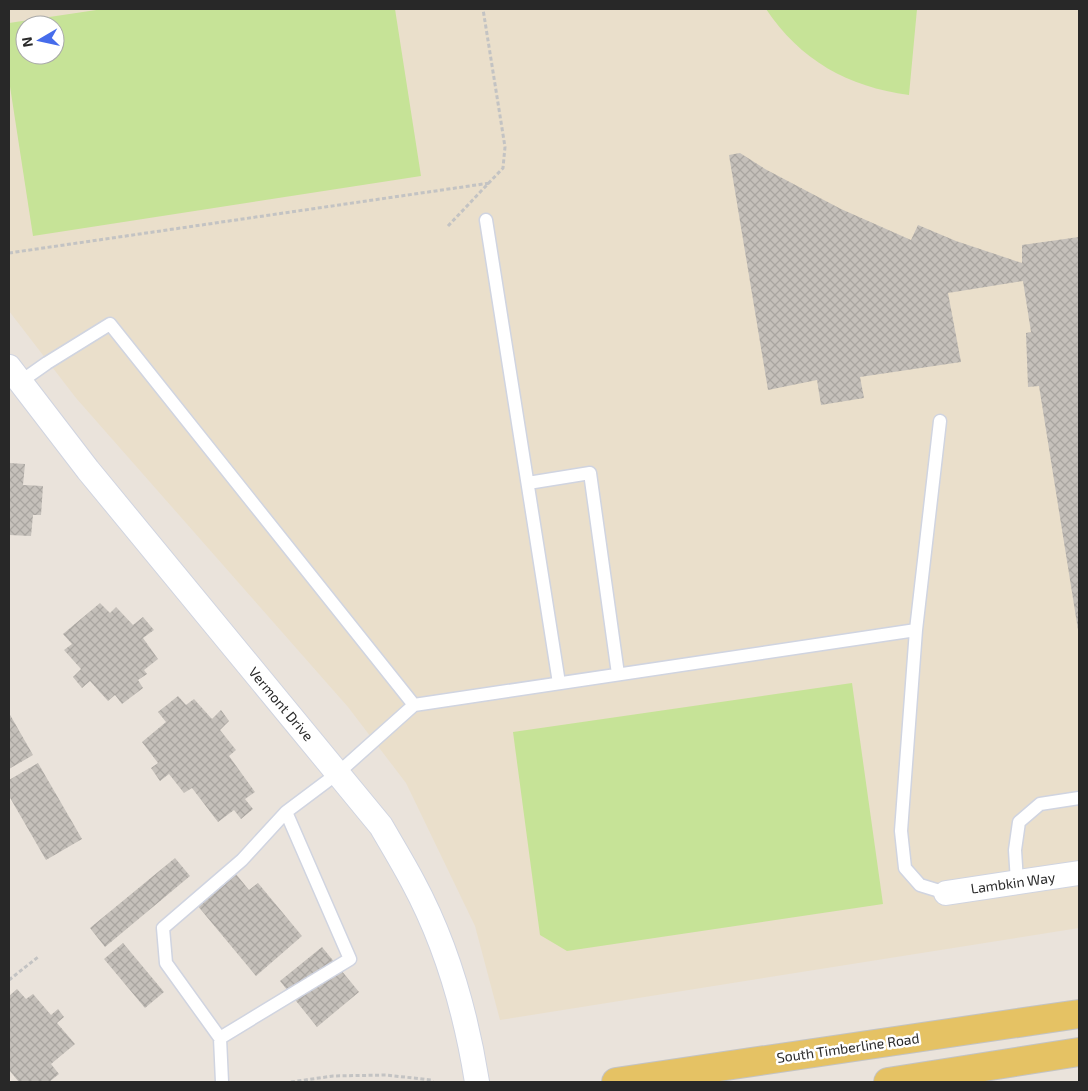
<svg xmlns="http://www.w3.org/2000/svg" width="1088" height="1091" viewBox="0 0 1088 1091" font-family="'Exo 2',sans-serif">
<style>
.education{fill:#eadfcb;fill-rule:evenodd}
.pitch{fill:#c6e397;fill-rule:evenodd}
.building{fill:url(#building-cross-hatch)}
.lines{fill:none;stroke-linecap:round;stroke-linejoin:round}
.lane-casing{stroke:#d0d4e0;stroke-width:15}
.street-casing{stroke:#d0d4e0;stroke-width:26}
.primary-casing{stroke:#c3c3c3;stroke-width:30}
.path{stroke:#c3c3c3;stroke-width:3;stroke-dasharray:4 2.5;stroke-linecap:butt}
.lane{stroke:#fff;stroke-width:12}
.street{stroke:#fff;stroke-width:24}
.primary{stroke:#e5c264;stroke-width:28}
.labels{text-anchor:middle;stroke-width:5;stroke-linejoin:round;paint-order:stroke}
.street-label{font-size:14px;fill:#282828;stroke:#fff}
</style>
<defs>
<pattern id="building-cross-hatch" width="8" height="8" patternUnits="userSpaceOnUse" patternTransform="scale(1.25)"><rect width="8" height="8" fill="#c5c0ba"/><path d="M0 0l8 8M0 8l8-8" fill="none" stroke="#a9a5a0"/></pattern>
</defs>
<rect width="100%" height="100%" fill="#eae3db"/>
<path class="education" d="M9,9H1079V928L500,1020L475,926L406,783L348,707L76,398L9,311ZM25,25H55V55H25Z"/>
<path class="pitch" d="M103,9H395L421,176L33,236L9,80V23ZM25,25H55V55H25Z
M766,9H917L909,95C848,87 800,60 766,9Z
M852,683L883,904L567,951L540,935L513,732Z"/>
<path class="building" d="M740,153L765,169L841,209L911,240L918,225L956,241L1022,263V245L1079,237V636L1039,386L1028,387L1026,333L1031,332L1023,281L948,293L961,362L860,377L864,398L821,405L817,380L768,390L729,155Z
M9,463L25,464L23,485L43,486L41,515H33L31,536L9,535Z
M100,603L110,613L116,607L133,625L143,617L154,630L143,638L158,659L144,670L147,674L138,680L143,688L122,704L115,695L108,701L90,681L82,688L73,677L81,669L64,650L72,644L63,634Z
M178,696L186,705L194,699L212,719L221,710L229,721L220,730L236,750L229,756L255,792L245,799L253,809L241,819L234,810L218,822L192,788L184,793L169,774L160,781L151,768L158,763L142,742L166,722L158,712Z
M9,713L33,755L9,769Z
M38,763L82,839L46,860L9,796V780Z
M175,858L190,876L105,947L90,928Z
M235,873L249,890L258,883L302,936L256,976L197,905Z
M123,943L164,992L145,1008L104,959Z
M322,947L359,992L317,1027L280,981Z
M17,989L26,999L33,994L51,1015L58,1009L64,1017L57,1023L75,1044L51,1064L59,1074L49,1082H19L9,1070V996Z"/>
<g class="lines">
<g class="lane-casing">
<path id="lane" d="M486,220L559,683
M20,382L47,363L110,324L414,705
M940,421L916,630L901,831L905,868L920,885L946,893
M528,483L590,473L618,674
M1017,882L1015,850L1019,822L1040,804L1079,798
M220,1038L350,959L286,812L338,773L414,705L916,630
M222,1082L220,1038L166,963L163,928L242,860L286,812"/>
</g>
<g class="street-casing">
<path id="street" d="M9,367L88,470L381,826C392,845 403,863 413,882C447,945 466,1013 477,1082
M946,893L1079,873"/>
</g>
<g class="primary-casing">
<path id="primary" d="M616,1082L1079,1014
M888,1082L1079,1052"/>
</g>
<path class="path" d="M448,226L503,168L505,147L483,9
M9,253L490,183
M9,980L38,957
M291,1082L333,1076L386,1075L431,1080L433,1082"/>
<use href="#lane" class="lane"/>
<use href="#street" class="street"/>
<use href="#primary" class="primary"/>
</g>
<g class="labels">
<g class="street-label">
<text transform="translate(281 704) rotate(50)" y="5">Vermont Drive</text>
<text transform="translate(1013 883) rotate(-8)" y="5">Lambkin Way</text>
<text transform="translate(848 1048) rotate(-8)" y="5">South Timberline Road</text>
</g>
</g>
<rect width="1088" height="1091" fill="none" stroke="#282828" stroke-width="20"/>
<g transform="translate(40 40) rotate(261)"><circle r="24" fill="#ffffff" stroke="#a9a9a9"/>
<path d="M0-4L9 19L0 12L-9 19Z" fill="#466ceb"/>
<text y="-8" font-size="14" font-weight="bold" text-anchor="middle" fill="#282828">N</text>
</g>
</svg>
